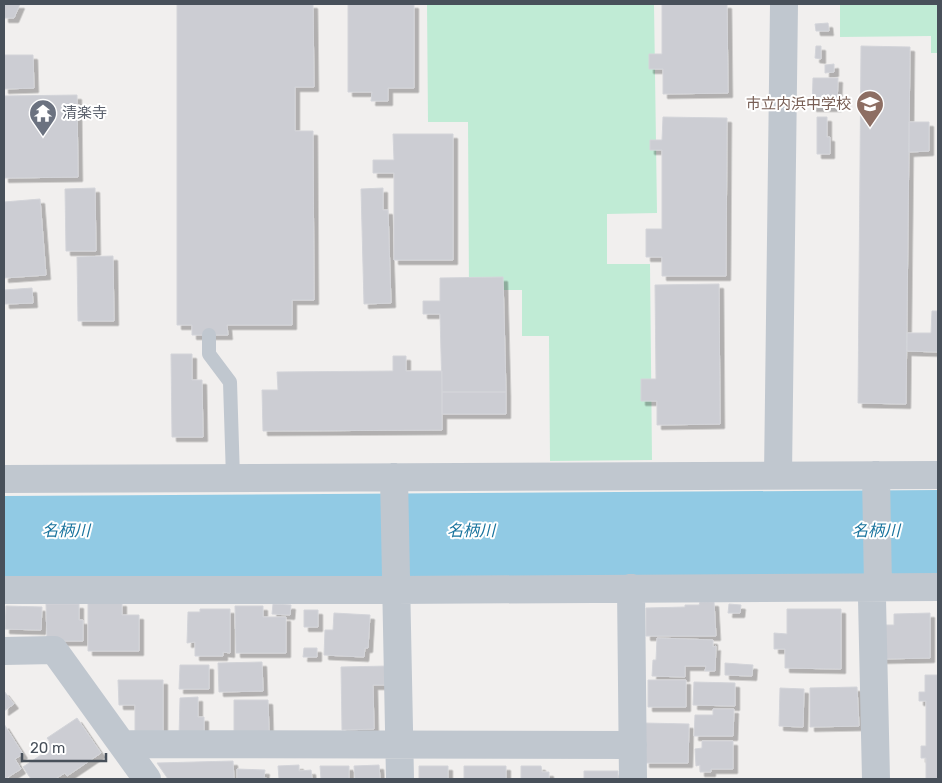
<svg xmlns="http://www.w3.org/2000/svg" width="942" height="783" viewBox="0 0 942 783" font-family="Rubik,'Noto Sans JP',sans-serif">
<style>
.green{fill:#c0ebd5}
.water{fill:#91cae4}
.building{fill:#cccdd3;stroke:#d3d4d9;filter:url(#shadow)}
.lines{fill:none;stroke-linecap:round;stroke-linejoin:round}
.service{stroke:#c0c7cf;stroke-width:14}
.minor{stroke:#c0c7cf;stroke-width:28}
.labels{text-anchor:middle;stroke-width:4;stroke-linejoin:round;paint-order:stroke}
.education-label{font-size:15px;fill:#785e54;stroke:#fff;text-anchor:end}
.worship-label{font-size:15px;fill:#5b616d;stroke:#fff;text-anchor:start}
.water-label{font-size:16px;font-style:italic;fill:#18739d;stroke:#fff}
</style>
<defs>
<filter id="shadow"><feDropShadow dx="4.5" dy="4.5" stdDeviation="0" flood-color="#0004"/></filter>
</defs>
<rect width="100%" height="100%" fill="#f1efee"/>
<path class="green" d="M427,4H654L657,213L607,214V264H650L652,460L550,461L549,336H522V290H469L468,122H428Z
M840,4H938V53H931V36L840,37Z"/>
<path class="water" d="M938,490V577L4,584V496Z"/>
<path class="building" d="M4,4H20L14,18H4Z
M177,4H313L314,87H295V131H313L314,300H292V325H227L228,335H192V325H177Z
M348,4H414V88H388V101H371L372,92H348Z
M662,4H727L728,93L663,94V69H649V54H662Z
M828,23L829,31H816L815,24Z
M816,46H821V59L815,58Z
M861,46L910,47L906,404L858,403Z
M4,55H33L34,88L4,89Z
M834,64V72L825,73V65Z
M813,78H838L837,107H812Z
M77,95L78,177L4,178V96Z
M663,117L727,118L726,276H662V257H646V229H662V150H650V140H662Z
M817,117H827V137H830V154H817Z
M909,122H929V151L909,152Z
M393,134H453V260H394V173H373V160H394Z
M95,188L96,251H66L65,189Z
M383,188V210H388L391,303L364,304L361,189Z
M40,199L46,275L4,278V202Z
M113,256L114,321H78L77,257Z
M503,277L506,392H442L440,314H423V301H440V278Z
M719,284L720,424L657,425V401H641V379H656L655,285Z
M32,288L33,303L5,304L4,290Z
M932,311H938V352L907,351V333H931Z
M171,354H192V380H202L203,437H172Z
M393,356H406V371H442V430L263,431L262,390H278L277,372L393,371Z
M442,392H506V414H442Z
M122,602V615H139V651H88V603Z
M700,602H714L716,636H646V608L685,607V605H699Z
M46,604H79V620H83V641H47Z
M273,604L291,605L290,615L272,614Z
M729,604L741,605L740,613H728Z
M6,606L42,607L41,630L5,629Z
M235,606H263V617H286V653H236Z
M200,609H230V653L223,652V656H195V642L187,643L188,612H200Z
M787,609H841V669L785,668V649H774V633L787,634Z
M304,610H318V627H304Z
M334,613L370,615L368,648H365L364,657L324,655L325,630H333Z
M930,613V658L881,659L880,625H894V614Z
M657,638L713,640V647L716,646L715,671H705L706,666H685V677L652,676L653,660H656Z
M304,648H317V657H303Z
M262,662L263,691L219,692L218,663Z
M725,663L753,665L752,676L725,675Z
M180,665H209V689H179Z
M387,666V685H373L374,729L342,730L341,667Z
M925,675H938V779H926V758H921V746H926V701H919V692H925Z
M118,680H163V731L135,732V705H119Z
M648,680H686V707H648Z
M694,682L735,683V706L693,705Z
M857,687L859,726L810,727V688Z
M780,688L804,689L803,727L779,726Z
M4,691L14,704L4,711Z
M198,697V717H204V737L179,736L180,698Z
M234,700H268L269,732H234Z
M713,709H734L733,736H694L695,715H713Z
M77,718L101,753L67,776L65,773L55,779H31L23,767L50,749L46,744L50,742L47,738Z
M645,723L689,724L688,763H645Z
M4,724L23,754L15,759L21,769L5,779Z
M702,741H733V769H711V772H700V765L696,766L695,749L702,748Z
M233,761L234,779H168L157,763Z
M299,765V771L311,770L312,779H279L278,766Z
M379,765L380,779H355L354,766Z
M320,766H349V779H321Z
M419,766H448V779H419Z
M464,766H506V779H464Z
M521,766H541L542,772H549V779H521Z
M237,769L265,770L264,778L270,779H237Z
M584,771H618V779H584Z"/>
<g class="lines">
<path class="service" d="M209,335V354L230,382L233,478"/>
<path class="minor" d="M778,475L784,4
M876,475L878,586L872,599L876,779
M394,477L400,779
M4,479L938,475
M631,588L633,779
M4,590H396L938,587
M4,651L54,650L147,779
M122,744L633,745"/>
</g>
<defs>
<g id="school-pin" transform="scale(1.4375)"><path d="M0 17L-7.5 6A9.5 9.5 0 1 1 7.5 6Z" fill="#8d6e63" stroke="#fff"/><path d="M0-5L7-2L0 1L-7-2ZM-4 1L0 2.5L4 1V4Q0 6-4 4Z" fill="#fff"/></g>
<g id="temple-pin" transform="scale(1.4375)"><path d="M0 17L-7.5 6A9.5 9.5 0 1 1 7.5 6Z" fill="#6b7280" stroke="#fff"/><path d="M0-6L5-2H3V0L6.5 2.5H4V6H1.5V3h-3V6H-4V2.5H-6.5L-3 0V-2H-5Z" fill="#fff"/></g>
</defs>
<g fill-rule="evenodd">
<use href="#school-pin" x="870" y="104"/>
<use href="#temple-pin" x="43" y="113"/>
</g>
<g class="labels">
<g class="education-label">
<text x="851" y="109">市立内浜中学校</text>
</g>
<g class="worship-label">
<text x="62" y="118">清楽寺</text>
</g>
<g class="water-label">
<text x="66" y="536">名柄川</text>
<text x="471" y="536">名柄川</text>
<text x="876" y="536">名柄川</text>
</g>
</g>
<rect width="942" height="783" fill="none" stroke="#48505a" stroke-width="10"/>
<path d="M22 753v8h84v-8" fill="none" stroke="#48505a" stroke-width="2.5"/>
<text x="30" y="753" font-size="15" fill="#48505a" stroke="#ffffff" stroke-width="4" paint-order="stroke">20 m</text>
</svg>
